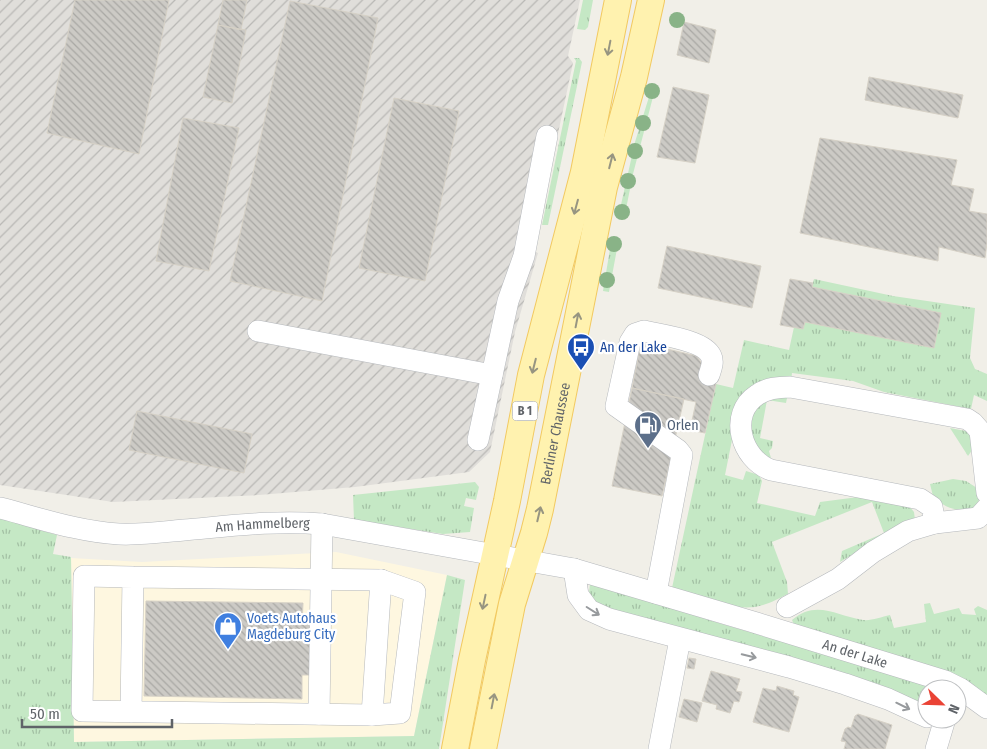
<svg xmlns="http://www.w3.org/2000/svg" width="987" height="749" viewBox="0 0 987 749" font-family="'Fira Sans Condensed',sans-serif">
<style>
.commercial{fill:#fef7e0}
.industrial{fill:url(#industrial-furrows)}
.grass{fill:url(#grass-tufts)}
.building{fill:url(#building-back-hatch);stroke:#d6d1c6}
.lines{fill:none;stroke-linecap:round;stroke-linejoin:round}
.minor-casing{stroke:#b5b8bc;stroke-width:22}
.major-casing{stroke:#f2c960;stroke-width:28}
.minor{stroke:#fff;stroke-width:21}
.major{stroke:#fff2af;stroke-width:26}
.tree{fill:#89b387}
.oneway{stroke:#979581}
.oneway2{stroke:#979a9d}
.labels{text-anchor:middle;stroke-width:4.5;stroke-linejoin:round;paint-order:stroke}
.shield{fill:#fff;stroke:#8f9295;stroke-width:1}
.shield-label{font-size:12px;font-weight:bold;fill:#5f6368}
.transit-label{font-size:14px;fill:#164399;stroke:#fff;text-anchor:start}
.service-label{font-size:14px;fill:#4e5e75;stroke:#fff;text-anchor:start}
.street-label{font-size:14px;fill:#5f6368;stroke:#fff}
.shop-label{font-size:14px;fill:#366cbe;stroke:#fff;text-anchor:start}
</style>
<defs>
<pattern id="industrial-furrows" width="10" height="10" patternUnits="userSpaceOnUse" patternTransform="scale(1.25)"><rect width="10" height="10" fill="#e0deda"/><path d="M-1 1l2-2M0 10L10 0M9 11l2-2" fill="none" stroke="#b9b8b5"/></pattern>
<pattern id="grass-tufts" width="24" height="20" patternUnits="userSpaceOnUse" patternTransform="scale(1.25)"><rect width="24" height="20" fill="#c5e8c5"/><path d="M3 7l-1-3M5 7V3M7 7l1-3M15 17l-1-3M17 17v-4M19 17l1-3" fill="none" stroke="#a3c0a4"/></pattern>
<pattern id="building-back-hatch" width="6" height="6" patternUnits="userSpaceOnUse" patternTransform="scale(1.25)"><rect width="6" height="6" fill="#cccac5"/><path d="M-1 5l2 2M0 0l6 6M5-1l2 2" fill="none" stroke="#a9a8a4"/></pattern>
</defs>
<rect width="100%" height="100%" fill="#f1efe8"/>
<path class="commercial" d="M336,552L447,575L414,736L74,742L71,558L142,562Z"/>
<path class="industrial" d="M0,0H580L568,56L573,63L533,251L538,253L515,332L490,452L469,472L355,487L259,495L113,502L0,485Z"/>
<path class="grass" d="M583,0H593L588,27L585,30L577,29Z
M574,58H579L582,62L548,225H542L576,61Z
M653,84L654,93L633,174L624,219L618,218L635,142Z
M612,237L619,238L609,292L603,291Z
M814,279L893,296L975,308L970,358L975,369L987,374V401L974,395L971,409L884,392L853,381L792,373L791,382L779,380L733,435L725,475L743,480L746,471L759,475L762,481L757,503L815,516L820,502L866,496L909,506L914,512L915,520L868,545L840,562L842,551L884,533L872,502L772,542L787,582L788,594C779,598 771,603 763,605C736,614 698,596 672,588L716,384L733,388L744,340L789,350L794,327L803,329L805,322L934,348L941,313L812,287Z
M781,392L788,393L786,403L767,400L760,438L773,441L772,448L769,451L771,458C737,443 744,398 781,392Z
M950,428L971,432L975,446L968,456Z
M953,479L966,481L977,488L979,500L974,509C958,512 945,509 933,496L930,484Z
M475,482L479,487L476,500L466,498L464,506L474,508L470,532L443,534L354,520L353,495Z
M0,518L57,535L53,554L71,557L74,742L414,736L447,575L465,580L439,749H0Z
M590,583L722,624L937,687L939,689H927V709L594,604L589,593Z
M930,603L934,614L959,608L962,614L976,615L974,609L978,606L987,610V698L795,627L792,620C816,599 837,616 863,620C871,621 881,617 890,615L894,628L926,622L924,604Z"/>
<path class="building" d="M75,0H169L139,154L47,133Z
M223,0H247L241,30L218,25Z
M290,1L378,18L322,301L230,281Z
M684,22L716,30L709,63L677,55Z
M218,25L246,30L232,103L203,97Z
M869,77L963,95L958,118L865,100Z
M673,87L709,95L695,163L657,157Z
M394,98L459,111L425,281L359,268Z
M183,118L239,128L209,271L156,261Z
M820,138L957,160L951,185L974,189L969,211L987,214V243L985,258L939,247L938,261L800,233Z
M667,246L761,266L752,308L658,288Z
M790,279L813,283L812,287L941,313L934,348L805,322L803,329L780,325Z
M641,343L697,356L704,367L701,380L716,384L705,433L690,430L696,402L632,388Z
M632,388L684,399L662,496L612,486Z
M137,411L252,434L244,473L129,450Z
M146,601L303,603L302,624H311L310,675H302V699L144,696Z
M689,658L696,659L694,669L687,668Z
M711,671L740,679L736,691L742,692L739,702L734,701L730,713L716,709L717,705L702,701Z
M777,686L794,691L793,695L799,697L789,732L753,722L763,688L776,691Z
M684,699L702,703L697,722L679,717Z
M858,714L892,725L885,749H844L846,742L841,741L845,729L848,727L851,728L855,716Z"/>
<g class="lines">
<g class="minor-casing">
<g id="minor">
<path d="M258,331L492,375"/>
<path d="M478,440L508,301L524,256L547,136"/>
<path id="s1" d="M0,508C39,518 79,532 119,534C141,535 163,532 184,530C230,526 275,520 322,524L574,569L750,621L945,681L961,689L987,708"/>
<path d="M935,523L932,507L920,499L771,470C741,459 728,414 757,395C767,388 778,387 790,387L967,419L973,423L980,431L987,493"/>
<path d="M574,569L578,595L589,610L609,619L789,667L845,684L888,699L927,717"/>
<path d="M656,593L682,455L678,450L616,406L630,342L635,334L644,331C660,335 704,340 711,356C714,362 711,369 709,375"/>
<path d="M787,607L838,579L873,552L908,531L935,523L978,518L987,508"/>
<path d="M131,712L133,577L381,580L415,592L400,713L372,715L82,711L84,576L133,577"/>
<path d="M319,714L322,524"/>
<path d="M372,715L381,580"/>
<path d="M659,749L680,639"/>
<path d="M936,749L945,719"/>
</g>
</g>
<g class="major-casing">
<g id="major">
<path d="M455,749L472,660L507,501L531,375L584,172L618,0"/>
<path id="s2" d="M483,749L512,604L534,533L540,509L604,187L634,77L651,0"/>
</g>
</g>
<use href="#minor" class="minor"/>
<use href="#major" class="major"/>
</g>
<g class="tree">
<circle cx="677" cy="20" r="8"/>
<circle cx="652" cy="91" r="8"/>
<circle cx="643" cy="123" r="8"/>
<circle cx="635" cy="151" r="8"/>
<circle cx="628" cy="181" r="8"/>
<circle cx="622" cy="212" r="8"/>
<circle cx="614" cy="244" r="8"/>
<circle cx="607" cy="280" r="8"/>
</g>
<defs><path id="oneway-shaft" d="M-6 0H5M1.5-3L5.5 0L1.5 3" fill="none" stroke-width="1.6" stroke-linecap="round" stroke-linejoin="round" transform="scale(1.25)"/></defs>
<g class="oneway">
<use href="#oneway-shaft" transform="translate(609 48) rotate(101)"/>
<use href="#oneway-shaft" transform="translate(611 161) rotate(-76)"/>
<use href="#oneway-shaft" transform="translate(576 207) rotate(105)"/>
<use href="#oneway-shaft" transform="translate(577 320) rotate(-79)"/>
<use href="#oneway-shaft" transform="translate(534 366) rotate(104)"/>
<use href="#oneway-shaft" transform="translate(539 514) rotate(-77)"/>
<use href="#oneway-shaft" transform="translate(484 602) rotate(102)"/>
<use href="#oneway-shaft" transform="translate(493 701) rotate(-79)"/>
</g>
<g class="oneway2">
<use href="#oneway-shaft" transform="translate(593 611) rotate(32)"/>
<use href="#oneway-shaft" transform="translate(749 656) rotate(14)"/>
<use href="#oneway-shaft" transform="translate(903 706) rotate(26)"/>
</g>
<defs>
<g id="bus-pin" transform="scale(1.4375)"><path d="M0 17L-7.5 6A9.5 9.5 0 1 1 7.5 6Z" fill="#1a4fb4" stroke="#fff"/><path d="M-5-6H5V4H4V6H2V4H-2V6H-4V4H-5ZM-3.5-4V0h7V-4ZM-3.5 1.2v1.5H-2V1.2ZM2 1.2v1.5H3.5V1.2Z" fill="#fff"/></g>
<g id="fuel-pin" transform="scale(1.4375)"><path d="M0 17L-7.5 6A9.5 9.5 0 1 1 7.5 6Z" fill="#5c6f8a" stroke="#fff"/><path d="M-5.5-6h7V0h2V4h1.3V-2.5L3-4.5l.8-.8L6-3V5H2.5V1h-1V6h-7ZM-4.2-4.7v3.2H.2V-4.7Z" fill="#fff"/></g>
<g id="shop-pin" transform="scale(1.4375)"><path d="M0 17L-7.5 6A9.5 9.5 0 1 1 7.5 6Z" fill="#3f7fe0" stroke="#fff"/><path d="M-5-2.5h2.3a2.7 3.5 0 0 1 5.4 0H5L5.5 6h-11ZM-1.5-2.5h3a1.5 2.3 0 0 0-3 0Z" fill="#fff"/></g>
</defs>
<g fill-rule="evenodd">
<use href="#bus-pin" x="581" y="347"/>
<use href="#fuel-pin" x="648" y="425"/>
<use href="#shop-pin" x="228" y="626"/>
</g>
<g class="labels">
<rect class="shield" x="512.5" y="401.5" width="25" height="19" rx="4"/>
<g class="shield-label">
<text x="525" y="415">B 1</text>
</g>
<g class="transit-label">
<text x="600" y="352">An der Lake</text>
</g>
<g class="service-label">
<text x="667" y="430">Orlen</text>
</g>
<g class="street-label">
<text dy="5" stroke="none"><textPath href="#s2" startOffset="324">Berliner Chaussee</textPath></text>
<text dy="5" stroke="none"><textPath href="#s1" startOffset="266">Am Hammelberg</textPath></text>
<text dy="5" stroke="none"><textPath href="#s1" startOffset="875">An der Lake</textPath></text>
</g>
<g class="shop-label">
<text x="247" y="623">Voets Autohaus<tspan x="247" dy="16">Magdeburg City</tspan></text>
</g>
</g>
<g transform="translate(942 704) rotate(113)"><circle r="24" fill="#ffffff" stroke="#bfc1c3"/>
<path d="M0-4L9 19L0 12L-9 19Z" fill="#ea4335"/>
<text y="-8" font-size="14" font-weight="bold" text-anchor="middle" fill="#5f6368">N</text>
</g>
<path d="M22 719v8h150v-8" fill="none" stroke="#5f6368" stroke-width="2.5"/>
<text x="30" y="719" font-size="15" fill="#5f6368" stroke="#ffffff" stroke-width="4" paint-order="stroke">50 m</text>
</svg>
